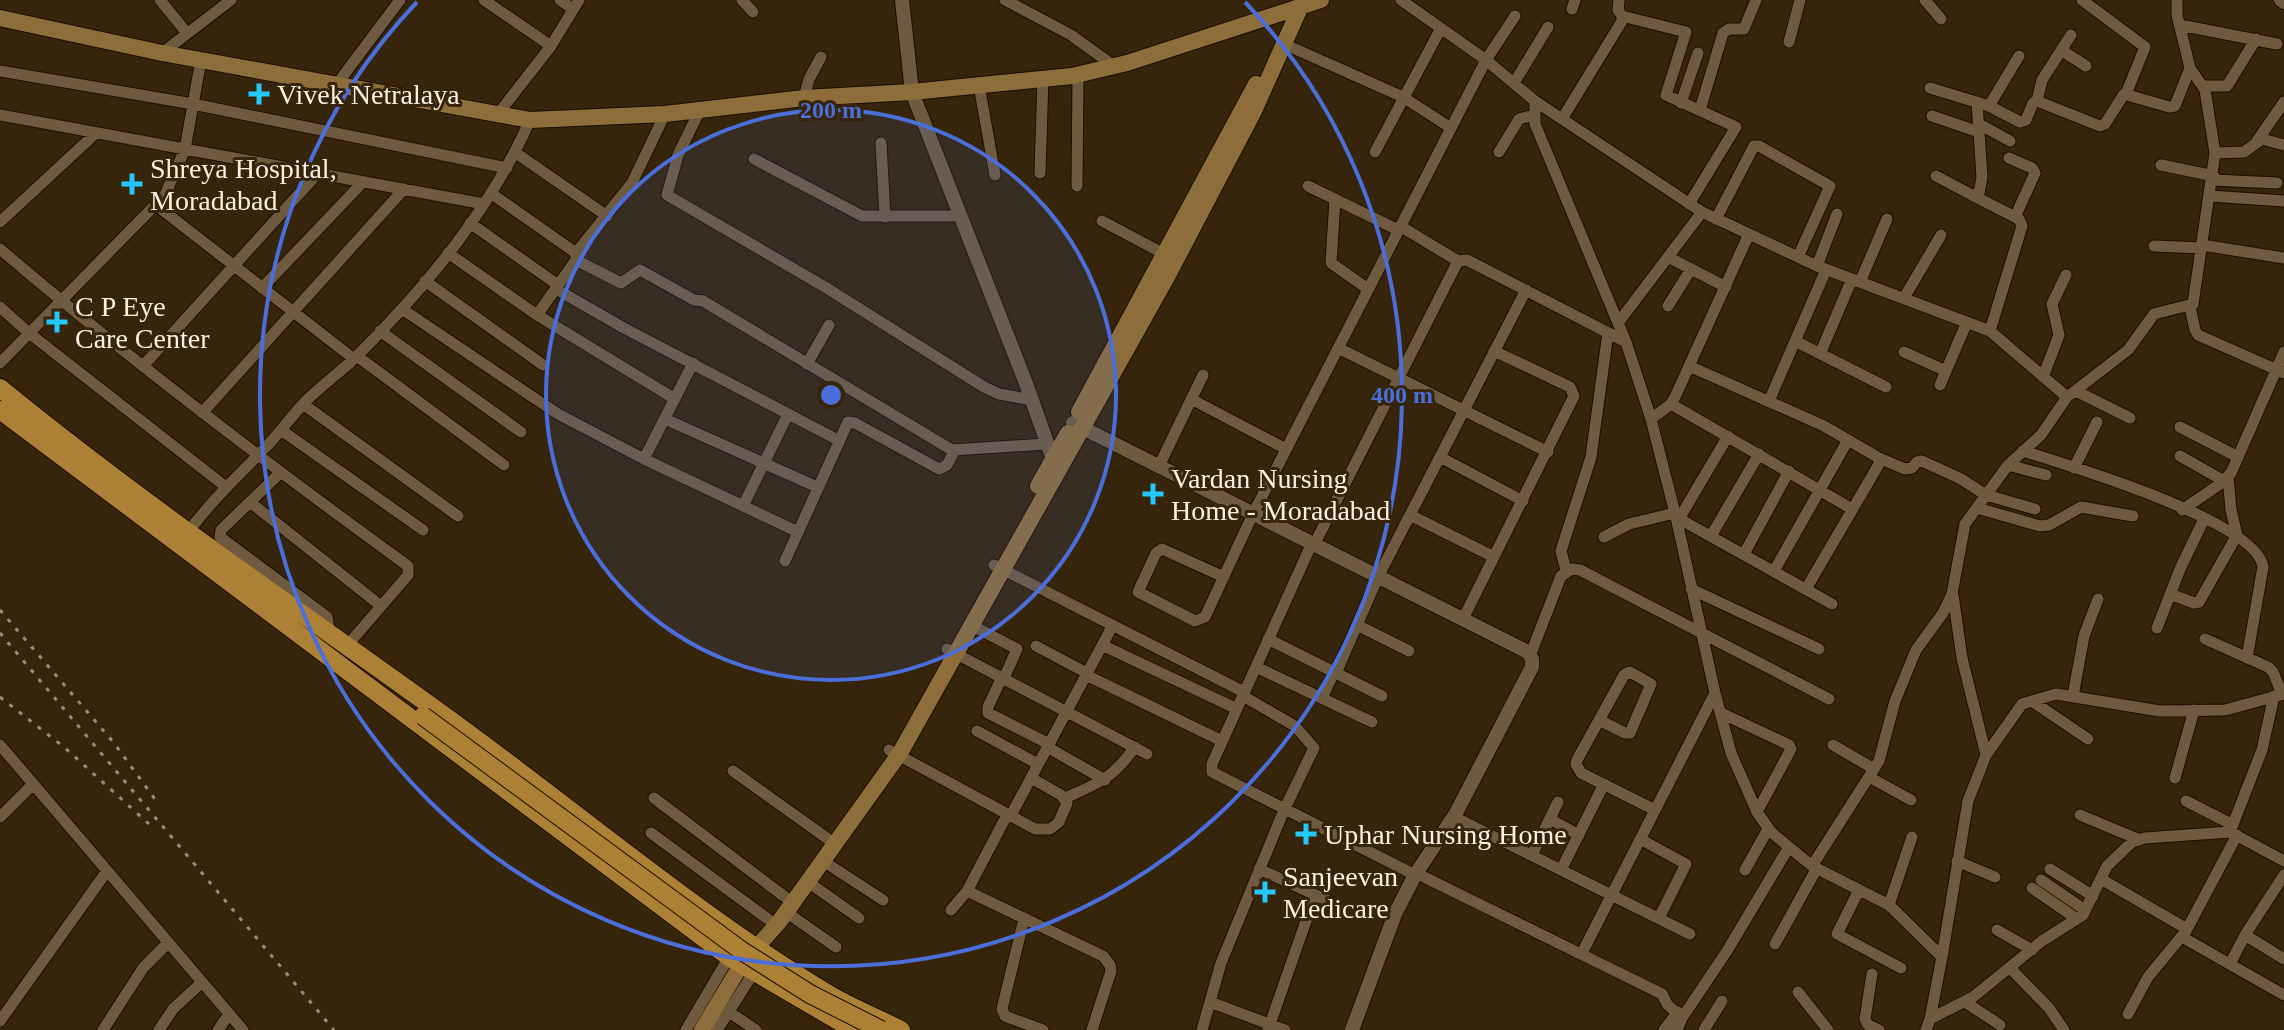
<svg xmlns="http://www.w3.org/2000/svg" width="2284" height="1030" viewBox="0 0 2284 1030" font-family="'Times New Roman',serif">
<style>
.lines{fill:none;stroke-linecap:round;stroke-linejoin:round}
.minor-casing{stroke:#1d0e00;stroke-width:13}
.tertiary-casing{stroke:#1d0e00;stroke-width:16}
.secondary-casing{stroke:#1d0e00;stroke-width:18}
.primary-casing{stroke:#1d0e00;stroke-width:20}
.minor{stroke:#6e5b3f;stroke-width:11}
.tertiary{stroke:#6e5b3f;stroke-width:14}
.secondary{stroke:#8d6e3a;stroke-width:16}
.primary{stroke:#ac8035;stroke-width:18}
.rail{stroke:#9b8c77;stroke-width:3;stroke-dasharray:4 8;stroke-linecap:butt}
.primary-bridge-casing{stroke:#1d0e00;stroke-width:20;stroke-linecap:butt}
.primary-bridge{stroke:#ac8035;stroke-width:18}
.ring{fill:none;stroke:#4a6eda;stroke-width:4}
.poi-dot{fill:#23c9fe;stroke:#36250a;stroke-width:3}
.labels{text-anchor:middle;stroke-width:6;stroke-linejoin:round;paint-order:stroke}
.poi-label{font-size:28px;fill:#fcf0e1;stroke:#36250a;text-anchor:start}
.centre{fill:#4a6eda;stroke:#36250a;stroke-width:4}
.ring-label{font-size:24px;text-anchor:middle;font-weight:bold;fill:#4a6eda;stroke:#36250a;stroke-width:6;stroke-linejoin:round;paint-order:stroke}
</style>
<rect width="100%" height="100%" fill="#36250a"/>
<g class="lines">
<g class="minor-casing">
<path id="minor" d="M160,0L187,33
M484,0L551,46
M560,0L573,9
M742,0L753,12
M1005,0L1071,35L1114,66
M1401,0L1486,60L1535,101L1702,212L1817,266L1990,331L2067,397
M1925,0L1941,19
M2082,0L2145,47L2126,94
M1572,9L1575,0
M1622,16L1686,32L1666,95L1736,127L1689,204
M2180,25L2277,44
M1789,42L1800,0
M1284,44L1403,97L1451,128
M2061,50L2086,66
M162,53L231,0
M0,71L193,104L507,168
M1514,83L1548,27
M337,84L400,0
M979,85L995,175
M2204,86H2227L2256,39
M1930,88L1989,106L2020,122L2026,120L2033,103L2037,101L2100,126L2105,124L2124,94L2169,107L2175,106L2190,68
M804,98L809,79L821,57
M1535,101V124L1626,342L1651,419L1676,517L1715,693L1731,753L1757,812L1771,832L1812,866L1889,905L1942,957
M2037,101L2042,80L2071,35
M1681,103L1698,53
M1989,106L2019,56
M700,110L678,155L667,195L825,287L984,387L999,394L1032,400
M1700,110L1723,33L1729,29H1744L1756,0
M498,114L551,46L579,0
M0,115L484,204
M1932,116L1979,132
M1562,119L1622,21V16L1618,10L1619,0
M1979,124L2010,141
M2257,141L2284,102
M881,143L885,217
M1375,152L1441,28
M1499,152L1519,119L1534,115
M516,153L607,216
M2215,153L2244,152L2262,139L2284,145
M2009,158L2032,168L2035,173L2015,217
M754,159L862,216H960
M2161,165L2214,176
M1040,173L1043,78
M1936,176L1972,195L1979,193L1982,177L1977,102
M2213,180L2277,183
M1077,186L1078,74
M1308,186L1398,230
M492,194L576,253V260L537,315
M1974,196L2019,219L2022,226L1990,331
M2210,196L2284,201
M1335,199L1331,263L1368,289
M156,205L354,359
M1716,219L1754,146H1759L1830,186L1798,257
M1102,221L1168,256
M0,222L96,133
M470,223L558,285
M1400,226L1458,261
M2202,245L2284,258
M2154,246L2202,248
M0,249C131,361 269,465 408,566V575L346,647
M448,253L537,315L675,399
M576,253L632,183L665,114
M1668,257L1726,287
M576,260L621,283L640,270L694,300L703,301L952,450L1046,444
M1817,266L1837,214
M425,281L543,365
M1860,282L1887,219
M262,288L363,182
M556,289L622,327L838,440
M1904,298L1941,235
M1668,306L1691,269
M0,307L29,333L226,487
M2190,307L2195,330L2198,335L2284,373
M402,309L558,414L644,459L798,532
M1618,323L1702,212
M380,331L521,432
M1795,341L1886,387
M1338,348L1548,452
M1904,352L1946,371
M1820,354L1852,279
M357,356L504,465
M0,363L165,195L185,149L201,60
M807,364L829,325
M143,366L318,173
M1689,366L1824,426L1879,458V464L1806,589
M2043,377L2059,335L2052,304L2066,275
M1940,385L1967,322
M2076,391L2130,418
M1191,399L1286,449
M1769,401L1826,270
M303,404L458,516
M1671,404L1852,509
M202,413L404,189
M665,419L817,487
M1651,419L1671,404L1675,397L1749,234
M2180,427L2238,457
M281,430L423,530
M2023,451C2067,465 2257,521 2263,567L2247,658
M2180,456L2224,481
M1440,457L1523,501
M1879,458L1905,469L1912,468L1917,462L1922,461L1961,479L1986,495L2035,509
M644,459L693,363
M2008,465L2046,475
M1159,466L1203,375
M2074,468L2097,422
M280,473L221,530L220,537L327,617L330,634
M250,502L381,606
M743,506L788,414
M1977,508L2040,526L2049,525L2081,507L2133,516
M2182,510L2220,484L2231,473L2284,352
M1410,515L1494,557
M1676,517L1832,604
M1679,519L1728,436
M189,531C212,500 240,474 267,446C281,431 293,414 307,400C323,384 342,371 358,355C426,287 491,209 530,120
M1711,536L1759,454
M1604,537L1629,524L1675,513
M1312,543L1212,764V772L1415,875
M1314,545L1458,261L1467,260L1626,342
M1744,554L1789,471
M785,561L848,422L855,423L939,469L947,465L955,450
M994,565L1244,692
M1566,570L1561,551L1591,457L1608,333
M1774,571L1848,440
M1224,577L1162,549L1156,553L1138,592L1195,621L1205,617L1253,514L1486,60L1515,16
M1691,589L1819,649
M2170,594L2194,603L2199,602L2237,535L2231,510L2228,477
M1953,595L1962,658L1986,755
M1463,619L1574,396L1570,387L1494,351
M971,625L1017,649L1004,678
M1357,625L1409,651
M2157,628L2180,569L2204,519
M1268,639L1382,696
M2205,639L2268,667L2273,672L2282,694
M1102,645L1237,709
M1036,646L1087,673
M947,649L1147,754
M1530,656L1561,576L1572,569L1580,570L1829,699
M1256,667L1372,722
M1336,673L1378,577L1526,290
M1086,675L1222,741
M1002,677L988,707V713L1049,744
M2073,696L2084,636L2098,599
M1322,698L1334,672
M2032,701L2088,739
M1721,713L1789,745L1791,749L1757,812
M1599,720L1625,733H1630L1651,684L1630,672L1624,675L1577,760L1576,764L1581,773L1655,810
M977,731L1038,764
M0,745L243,1030
M1833,745L1874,769
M1047,747L1105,780
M889,750L1035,829H1050L1059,822L1067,803L1061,795L1031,778
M733,771L828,839
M1869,777L1911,800
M2175,778L2194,710
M654,798L785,897
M1065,798C1099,783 1112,779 1135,747
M2186,801L2233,825
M2080,815L2140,840
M0,817L33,784
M1010,817L1113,625
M1454,817L1690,934
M1550,819L1579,835
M2230,832L2262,750L2274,696
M651,833L768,919
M1640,839L1686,864L1659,918
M1532,855L1558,802
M823,861L883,900
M1957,861L1995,877
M1812,866L1879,761L1895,701L1916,650L1943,613L1952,594L1965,524L2008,465L2041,435L2067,397L2128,350L2154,314L2193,304L2215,153L2205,90L2190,68L2177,15V0
M1259,869L1333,903
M2050,869L2093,896
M1561,870L1604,784
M1745,870L1768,829
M1416,873L1662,994L1667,1004L1682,1018L1677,1030
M2101,879L2187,929
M2041,880L2085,910
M808,882L859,918
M2032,888L2077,919
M1859,890L1837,934L1901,968
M967,891L1103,956L1110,965L1111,971L1092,1030
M1889,905L1912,837
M951,910L967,891L1007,815
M786,912L836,947
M1024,919L1002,1009L1005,1016L1043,1030
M1997,930L2032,950
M2245,935L2284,959
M2182,937L2284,995
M1775,944L1817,868
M1582,953L1715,693
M2230,964L2245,935L2284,875
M2010,968L2049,1008L2064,1030
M1872,974L1865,1019L1868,1025L1879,1030
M1798,992L1828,1030
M1210,1002L1285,1030
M1965,1002L2000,1025
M729,1012L756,1030
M2128,1014L2148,977L2186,931L2237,835
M1682,1018L1727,951L1789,847
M1930,1019L1973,997L2042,941L2083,915L2107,866L2132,842L2145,838L2230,832L2284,861
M0,1021L107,871
M103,1030L143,968L168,943
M159,1030L173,1009L201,983
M218,1030L229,1014
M686,1030L729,957
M717,1030L754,972
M1202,1030L1221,963L1284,810L1314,748L1295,726L1243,696
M1268,1030L1315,895
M1664,1030L1678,1012
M1704,1030L1722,1001
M1926,1030L1930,1019L1942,957L1968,801L1986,755L2022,704L2056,694L2160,711L2225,710L2284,694"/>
</g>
<g class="tertiary-casing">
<path id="tertiary" d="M902,0L912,92L1027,386L1056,468
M2281,0L2284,2
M1073,423L1528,652L1532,659V667L1456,813L1415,875L1395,914L1352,1030"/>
</g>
<g class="secondary-casing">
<path id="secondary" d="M0,18L162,53L530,120L665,114L804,98L912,92L1072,76L1127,63L1321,0
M1079,412L1256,84
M1038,486L1068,433
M702,1030L741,965L779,922L900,753L1167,277L1254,111L1300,8"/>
</g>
<g class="primary-casing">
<path id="primary" d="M0,388C141,503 291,605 438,711C569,805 692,912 830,995C853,1008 877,1018 901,1030
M0,410L729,957L854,1030"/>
</g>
<use href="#minor" class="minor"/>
<use href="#tertiary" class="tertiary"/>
<use href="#secondary" class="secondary"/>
<use href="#primary" class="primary"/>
<path class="rail" d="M0,610L114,743L157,802
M0,633L334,1030
M0,697L65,748L149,824"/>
<g class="primary-bridge-casing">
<path id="primary-bridge" d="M423,716L742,951L810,994L881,1030"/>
</g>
<use href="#primary-bridge" class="primary-bridge"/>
</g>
<circle cx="831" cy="395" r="285" fill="#4a6eda" fill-opacity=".12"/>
<g class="ring">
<circle cx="831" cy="395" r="285"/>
<path d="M1245 2A571 571 0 1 1 417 2"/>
</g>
<g class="poi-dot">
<path d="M255 82h8v8h8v8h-8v8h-8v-8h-8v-8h8z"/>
<path d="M128 172h8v8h8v8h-8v8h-8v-8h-8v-8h8z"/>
<path d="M53 310h8v8h8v8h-8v8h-8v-8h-8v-8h8z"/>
<path d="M1149 482h8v8h8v8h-8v8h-8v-8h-8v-8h8z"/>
<path d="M1302 822h8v8h8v8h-8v8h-8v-8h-8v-8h8z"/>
<path d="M1261 880h8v8h8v8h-8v8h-8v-8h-8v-8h8z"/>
</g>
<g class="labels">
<g class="poi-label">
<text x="277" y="104">Vivek Netralaya</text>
<text x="150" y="178">Shreya Hospital,<tspan x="150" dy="32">Moradabad</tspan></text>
<text x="75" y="316">C P Eye<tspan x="75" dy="32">Care Center</tspan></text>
<text x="1171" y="488">Vardan Nursing<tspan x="1171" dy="32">Home - Moradabad</tspan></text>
<text x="1324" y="844">Uphar Nursing Home</text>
<text x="1283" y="886">Sanjeevan<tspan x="1283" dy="32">Medicare</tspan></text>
</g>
</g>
<circle cx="831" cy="395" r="12" class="centre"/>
<g class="ring-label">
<text x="831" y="118">200 m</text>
<text x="1402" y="403">400 m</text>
</g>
</svg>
